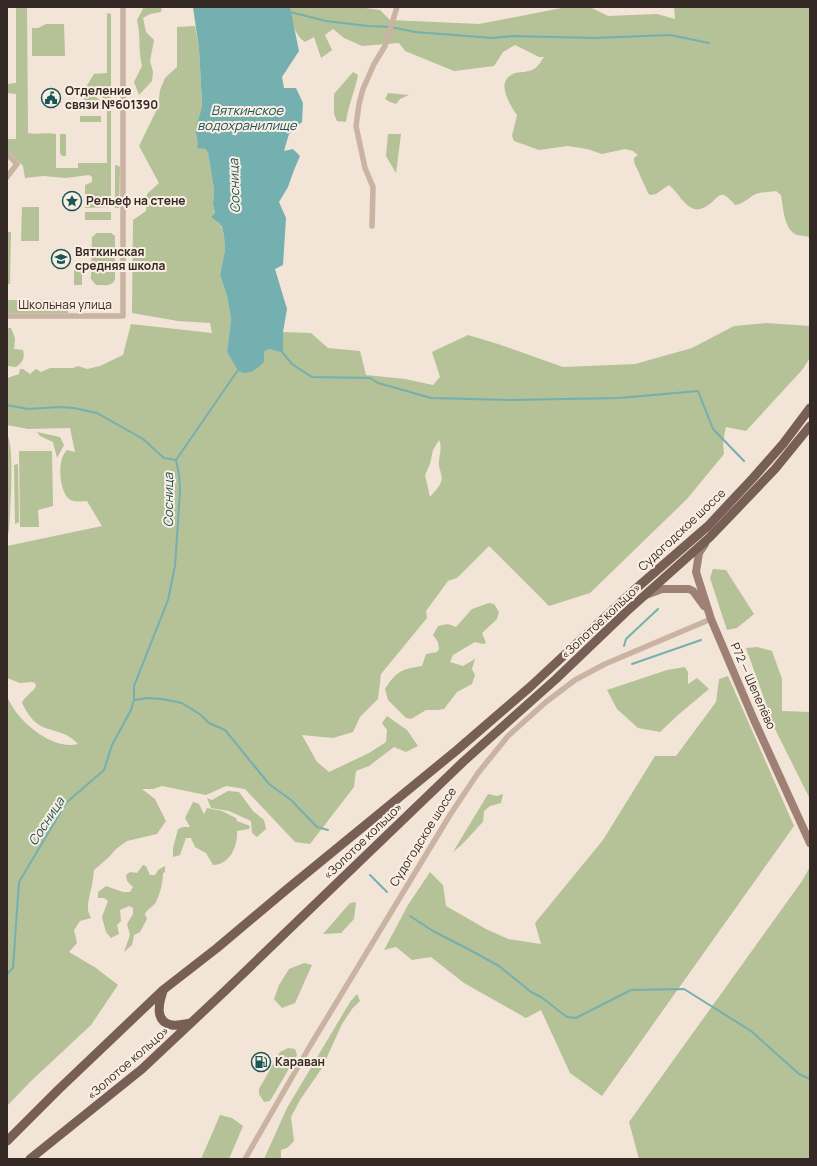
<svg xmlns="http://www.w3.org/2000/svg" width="817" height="1166" viewBox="0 0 817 1166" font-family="Manrope,sans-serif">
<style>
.green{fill:#b5c196;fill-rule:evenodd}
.water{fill:#74b0b0}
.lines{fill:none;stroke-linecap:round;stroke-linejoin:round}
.stream{stroke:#74b0b0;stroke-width:2}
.street{stroke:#cab3a2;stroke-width:5.5}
.secondary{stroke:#9e8174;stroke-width:8}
.primary{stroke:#775f55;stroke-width:9}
.labels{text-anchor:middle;stroke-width:4;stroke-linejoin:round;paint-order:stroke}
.poi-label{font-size:12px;font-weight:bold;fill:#352925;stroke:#faeee3;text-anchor:start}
.street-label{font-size:12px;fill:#352925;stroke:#faeee3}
.water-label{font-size:13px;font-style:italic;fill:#195658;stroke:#faeee3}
</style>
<rect width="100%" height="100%" fill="#f2e4d7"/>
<path class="green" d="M16,7H27L28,133C37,135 46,132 56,134V168H78V163H107V104L100,94L86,87L94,74L107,73V13L111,14V207L85,208V185L92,182V177L89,175L66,178L43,176L25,178L23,166L7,150V139H16V94L7,93V84L16,83Z
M144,7H162L161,12L150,14L143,18L146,32L154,40L150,61L153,72L152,81L139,95L134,82L142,66C138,50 141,36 137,20Z
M290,7H358L380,10L390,20L479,24L567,7H590L608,16L657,14L675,19L674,7H810V237C806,236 801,236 797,235C784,230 783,207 781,195L776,191C771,192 764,192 759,193C750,195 745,204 735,205C717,184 720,201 703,208C700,209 697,210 694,209C683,205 678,192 669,185L656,194L650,195L648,193L634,162V158L638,155L633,151L625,149L602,154L587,149L568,146L539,150L514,141L512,136L517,115C510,105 495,82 513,74C519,71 528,73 534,69C538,67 542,60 544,57H539L515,45L503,52L494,66L454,71L405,51L399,43L362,46L344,38L333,29L325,35L332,50L321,58L314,37L305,42C294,35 291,19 290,7Z
M46,24H64L65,56H32V28H38Z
M195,26L199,49L202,103C202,116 191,130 199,143C200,146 205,149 208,151L214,190L213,204L215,213L218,222L222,228L224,236L225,250L220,275L227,296L231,319L227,352L238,371L264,352L269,349L283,353V332L311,333L328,348L360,351L366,375L405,379L433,385L440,377L432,352L468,335L498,344L563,367L635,364L692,348L734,326L766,323L810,326V358L802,370L746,431L726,427L723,441L724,454L687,499L590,593L549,606L489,546L457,578L448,581L426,611L427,618L381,674L378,699L360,717L353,732L333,738L302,735L317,762L329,772L369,753L386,742L387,730L382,723L387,716L407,730L418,746L406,752L394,747L369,766L356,771L354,787L310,844L295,842L245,789L226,786L206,795L162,786L153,789H142L155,799L166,821L157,834L127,841L116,849L108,858L94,870C93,876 93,883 91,889C89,900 85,908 91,918L80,921L74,930L77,943L69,952L96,968L118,985L91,1025L30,1082L7,1106V697C11,704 15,712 21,718C35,733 57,749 78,744C64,728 46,733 34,721C29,716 25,709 22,703C24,696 33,693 36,686L35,683L32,682L20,683L7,678V546L102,526L87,501C81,501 73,503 68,498C59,489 57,459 67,450L75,452L70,428L28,429L7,425V378L19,374L20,369H23L30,374L36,369L41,372L50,368H73L78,366L87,369L100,366L123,355L131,324L212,333L210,323L178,321L132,313L133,220L146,211L147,194L159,183L139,146L158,107L160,90L165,78L177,67V27ZM439,440C443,449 438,457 439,466C440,471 443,477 441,482C439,488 433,493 430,497L425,475L430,464L433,450Z
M353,72L358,75C355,91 348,106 346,122L337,121L334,114V94Z
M388,93L409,95L400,99L396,104L390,102L385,99Z
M84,95H93L103,102L102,108H85Z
M80,116H101V122H80Z
M60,134H66V156H62L60,153Z
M388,134H401L396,173L386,156Z
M115,165L119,166L120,168L119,208H115Z
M22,207H39V241H21Z
M85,212H111V220H85Z
M7,232H11L10,284H7Z
M97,233H111L115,236V279C113,287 103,285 96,285L91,279L92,237Z
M74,269H82V285H74Z
M7,300L72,301V305L69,307L68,313H7Z
M7,328H11L15,338L14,349L23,350C25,358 23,362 16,367L7,366Z
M37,432L60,437L64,445L57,458L53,442L40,436Z
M7,434C15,448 10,511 9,530L7,538Z
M19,451H52L53,506L38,510L39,527H20Z
M18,464L19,522L15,524L14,465Z
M713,569L726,570L754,614L737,628L727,630L710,578Z
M489,603L494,604L499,612L497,619L482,633L486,643L483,644L475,642L453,655L450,662L463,666L475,659L472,669L475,675L472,684L457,692L444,709L437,710H426L411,719L406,718L388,700L385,689C396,672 401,669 422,666L426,654L437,652L439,649L438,642L433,635L438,626L448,624L456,627L472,609Z
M757,647L772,651L782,679V711L810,712V799L775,729L746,648Z
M685,667L688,672V684L697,678L709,689L678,715L660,732L638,728L617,709L607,690L667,670Z
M728,676L794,826L602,1096L570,1073L541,1010L526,1018L464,983L431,957L412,960L396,947L384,950L408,905L430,872L443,885L446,906L486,929L508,939L541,944L535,923L603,840L655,756H676L716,702L719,679Z
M228,791L239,792L253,811L264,820L266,829L257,837L252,833L251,821L229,811L211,808L207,798L212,800Z
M488,794L497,796L503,794L501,803L490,806L484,811L483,822C473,832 464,844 453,852Z
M193,802L199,804L204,814L207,808L222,811L236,818L237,821L250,826L249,829L237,831C238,846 230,865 213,865L206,853L195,847L191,838H186L180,855L173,857V848L178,829L183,827H190L185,818Z
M143,865L146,866L150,875H155L158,870L165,866V872L163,873C163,882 160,894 156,902C153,907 147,909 145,914L147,919L140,932L134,935L132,945L124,952L130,935L127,924L133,914V908L129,906L120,910L121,921L117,925L119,934L111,938L106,932L102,917L108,901L104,898H98V892L106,886L123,892H130L133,887L127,881L126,875L130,872L137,873Z
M810,867V1159H639L629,1122L802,881Z
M355,902L356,903L354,919L341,933L323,934L350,903Z
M304,963L312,965L295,1003L282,1008L274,999L279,985L289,969Z
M357,994L360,1001L352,1009L342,1024L322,1068L300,1100L291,1117L294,1141L287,1148L281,1150V1159H264L287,1108L350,1002Z
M288,1048L295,1049L297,1055L270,1101L264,1102L259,1094V1089L280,1052Z
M220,1115L232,1118L243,1126L229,1159H201Z"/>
<path class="water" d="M193,7H290L299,51L282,77L284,88H296L303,103L302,122L289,134L284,151L293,149L300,156L294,170L288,187L279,202L286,218L283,265L275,269L287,309L283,332V353L269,349L264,352V362C255,370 250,376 238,371L227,352L231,319L227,296L220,275L225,250L224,236L222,227L218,222L211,217L215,213L213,204L214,190L208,152L205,149L197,148C199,141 196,138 196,132C195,124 202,113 202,103L199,49Z"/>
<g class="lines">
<path class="stream" d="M290,12L326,21L368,26L391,27L415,32L454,35L492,38L513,36L594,38L670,35L709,43
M282,352L292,364L312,377L370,378L378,383L431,398L512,400L619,398L698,391L713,429L744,461
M7,405L28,409L59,407L74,408L97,413L143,439L164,458L176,460
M624,646L626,639L658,609
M632,664L701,640
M135,700L147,698L162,699L182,703L201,715L209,723L225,730L269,784L291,800L317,827L328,830
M370,875L387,892
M410,916L433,931L470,950L499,966L531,992L541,997L567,1017L576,1018L631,990L684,989L751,1031L799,1074L810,1079
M7,974L13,968L19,882L66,803L104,770L112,745L131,710L134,700V686L168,600L175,566L180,491L179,474L176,460L238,370"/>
<path class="street" d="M7,154L17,164L7,177
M372,226L373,187L365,168L356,126L359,104L363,89L374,64L385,46L397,7
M7,316H123V7
M245,1159L310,1046L450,815L478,773L508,736L546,702L575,680L605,664L711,619"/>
<path class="secondary" d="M705,544L699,553L696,572L711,619L754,720L810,843
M646,595L662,589H689L693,591L704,606"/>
<path class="primary" d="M163,991C159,1003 154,1022 172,1025C178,1026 185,1024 191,1023
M7,1141L58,1090L163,990L217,948L286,890L457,750L530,687L632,592L708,526L753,478L783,444L810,408
M30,1159L142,1069L226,990L464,761L556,679L626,612L710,537L775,469L810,426"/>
</g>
<defs>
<g id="civic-ring" transform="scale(1)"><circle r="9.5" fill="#faeee3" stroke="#195658" stroke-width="1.5"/><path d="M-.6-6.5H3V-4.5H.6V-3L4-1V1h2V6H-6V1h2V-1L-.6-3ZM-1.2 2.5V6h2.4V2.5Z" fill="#195658"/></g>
<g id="sight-ring" transform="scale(1)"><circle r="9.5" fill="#faeee3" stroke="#195658" stroke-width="1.5"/><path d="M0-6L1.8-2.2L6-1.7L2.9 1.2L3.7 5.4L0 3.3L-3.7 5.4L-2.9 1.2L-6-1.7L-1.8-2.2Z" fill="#195658"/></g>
<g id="school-ring" transform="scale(1)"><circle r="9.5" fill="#faeee3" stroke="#195658" stroke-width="1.5"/><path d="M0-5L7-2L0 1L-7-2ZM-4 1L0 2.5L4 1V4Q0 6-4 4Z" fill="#195658"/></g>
<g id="fuel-ring" transform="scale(1)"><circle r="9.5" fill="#faeee3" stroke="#195658" stroke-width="1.5"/><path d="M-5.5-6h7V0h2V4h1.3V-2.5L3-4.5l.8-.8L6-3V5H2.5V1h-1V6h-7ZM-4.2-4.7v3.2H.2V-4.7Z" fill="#195658"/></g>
</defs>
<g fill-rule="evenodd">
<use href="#civic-ring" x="51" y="98"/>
<use href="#sight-ring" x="72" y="201"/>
<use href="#school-ring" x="61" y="259"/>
<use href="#fuel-ring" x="261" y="1062"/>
</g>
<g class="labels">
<g class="poi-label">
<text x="65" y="95">Отделение<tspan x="65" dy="14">связи №601390</tspan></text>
<text x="86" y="205">Рельеф на стене</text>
<text x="75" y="256">Вяткинская<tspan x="75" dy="14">средняя школа</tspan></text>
<text x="275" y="1066">Караван</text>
</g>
<g class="street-label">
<text x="65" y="309">Школьная улица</text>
<text transform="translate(682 530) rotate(-43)" y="4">Судогодское шоссе</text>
<text transform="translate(601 621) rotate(-43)" y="4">«Золотое кольцо»</text>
<text transform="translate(753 686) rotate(66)" y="4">Р72 — Шепелёво</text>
<text transform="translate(423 837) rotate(-58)" y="4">Судогодское шоссе</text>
<text transform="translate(363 841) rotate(-44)" y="4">«Золотое кольцо»</text>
<text transform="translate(128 1063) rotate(-41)" y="4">«Золотое кольцо»</text>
</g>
<g class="water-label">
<text x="247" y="115">Вяткинское<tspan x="247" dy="15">водохранилище</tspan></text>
<text transform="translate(234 186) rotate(-92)" y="5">Сосница</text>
<text transform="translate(168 500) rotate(-90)" y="5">Сосница</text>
<text transform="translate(46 821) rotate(-57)" y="5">Сосница</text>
</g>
</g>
<rect width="817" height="1166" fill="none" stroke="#352925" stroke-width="16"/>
</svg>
